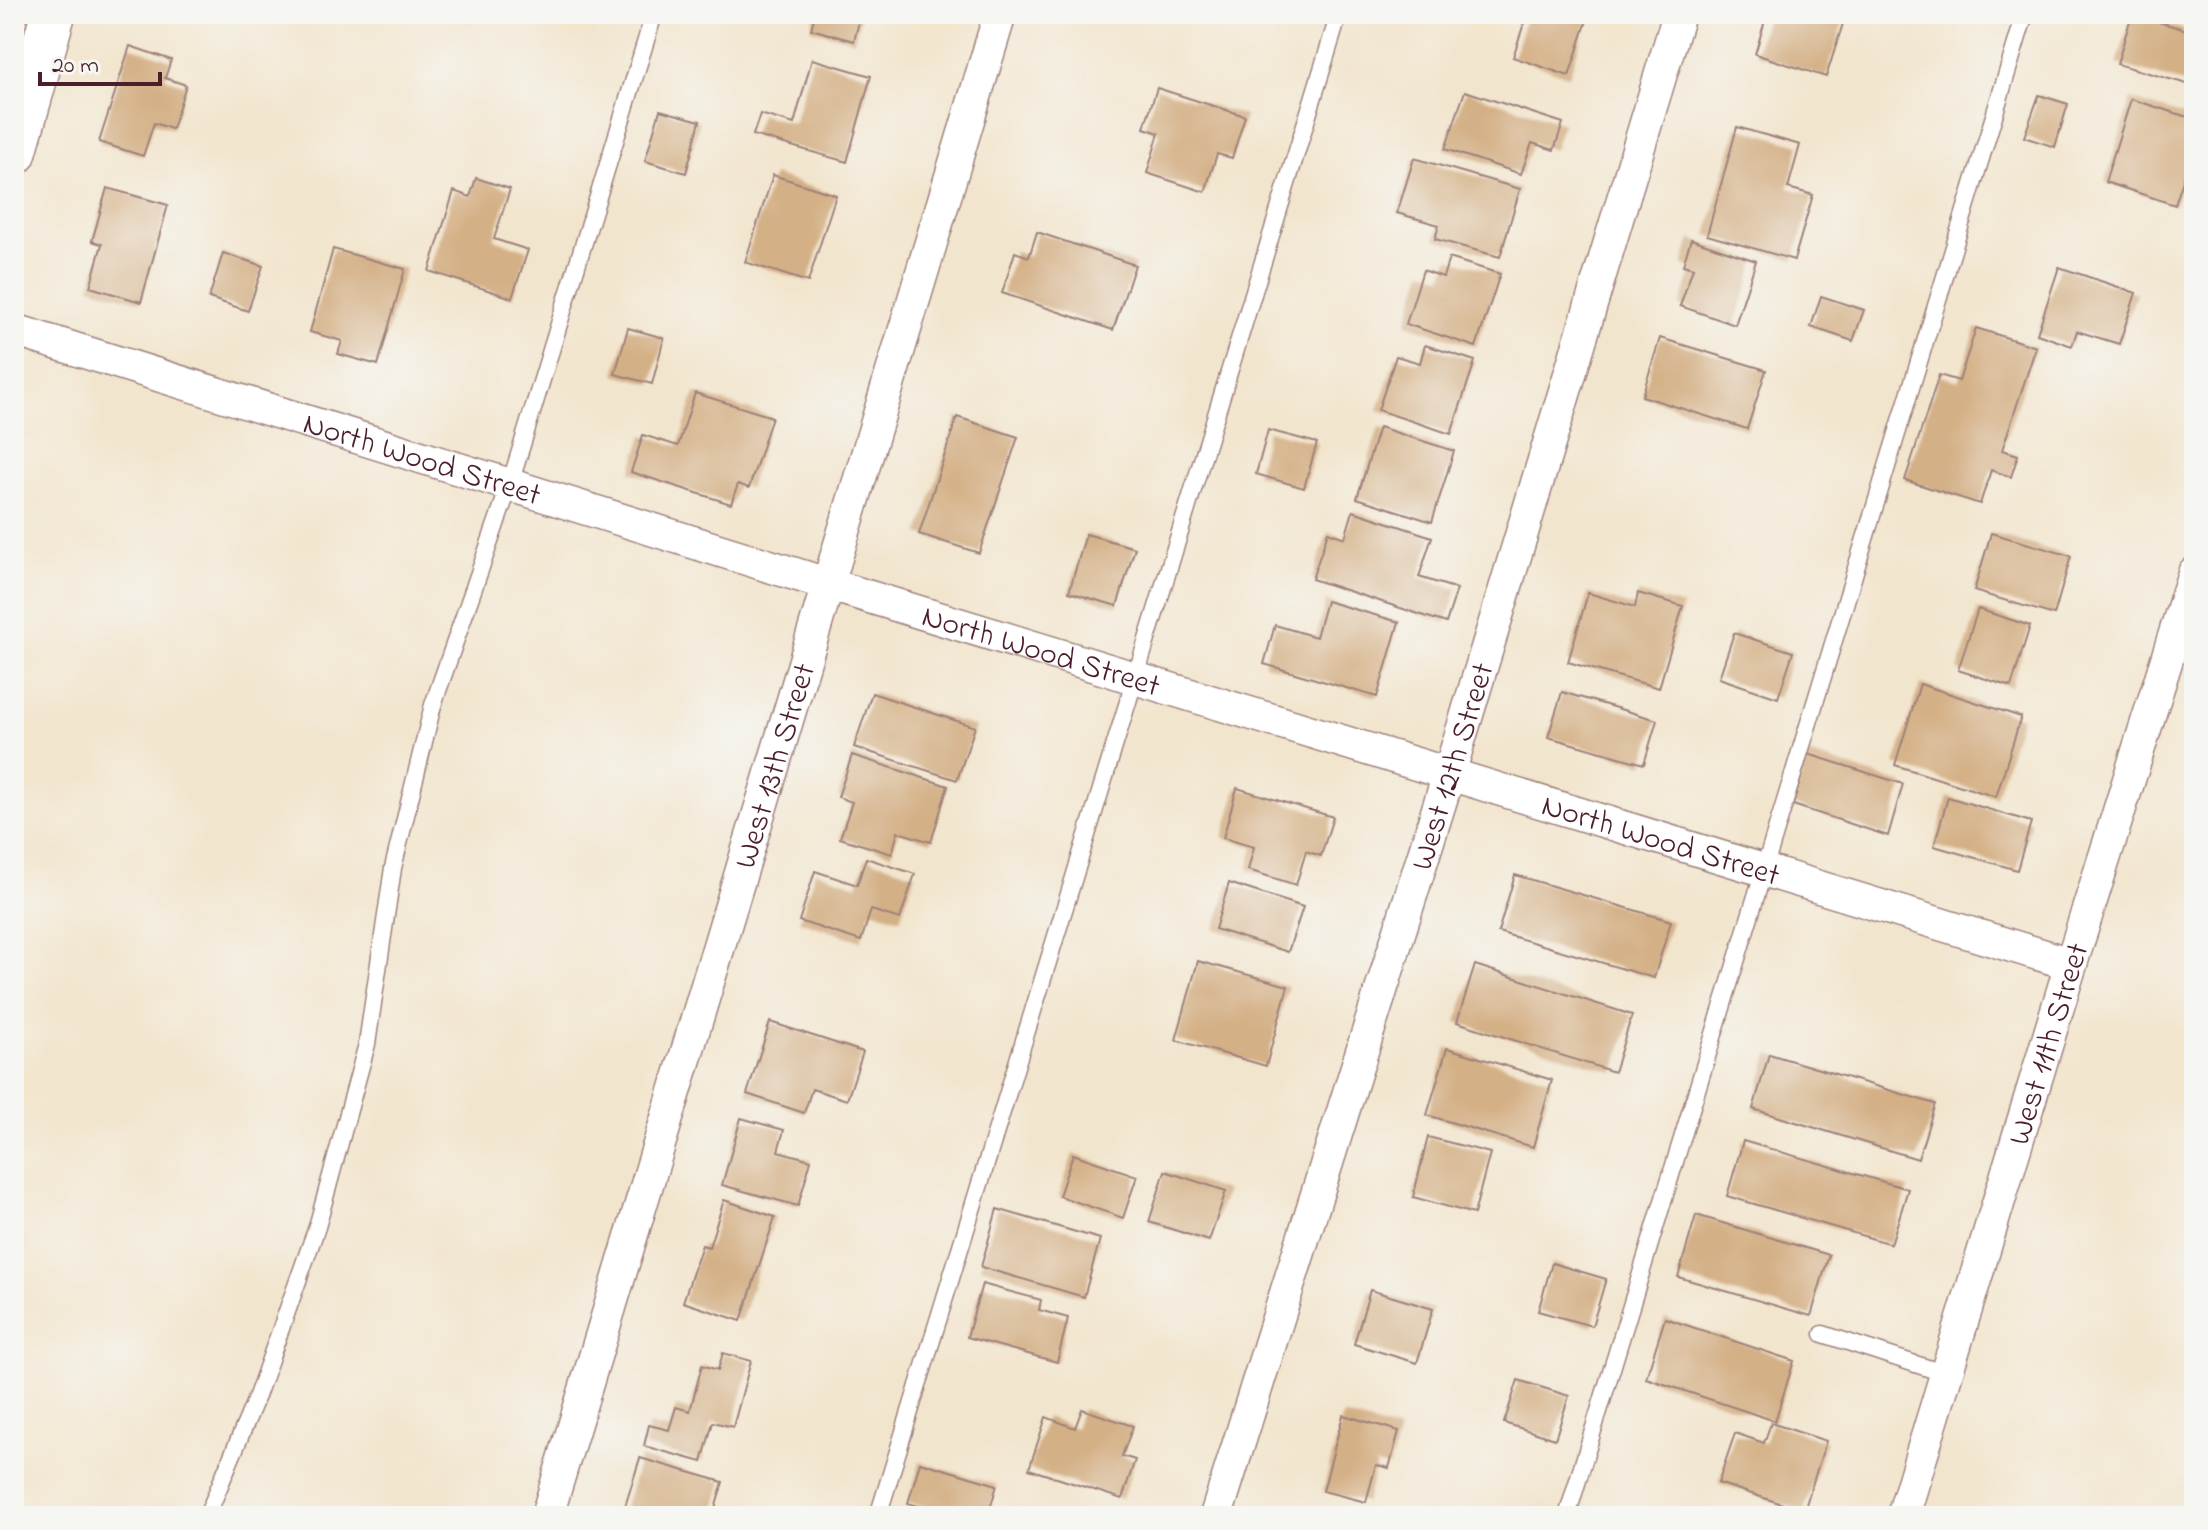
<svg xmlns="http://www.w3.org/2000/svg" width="2208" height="1530" viewBox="0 0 2208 1530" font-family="'Indie Flower',sans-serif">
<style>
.building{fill:#d4b086}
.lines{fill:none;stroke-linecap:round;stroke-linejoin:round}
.lane-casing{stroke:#9e827c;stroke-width:19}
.street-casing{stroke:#9e827c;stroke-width:35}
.secondary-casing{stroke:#9e827c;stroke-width:47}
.lane{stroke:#fff;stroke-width:16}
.street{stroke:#fff;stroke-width:32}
.secondary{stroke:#fff;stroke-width:44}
.labels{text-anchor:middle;stroke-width:6;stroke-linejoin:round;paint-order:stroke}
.street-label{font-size:32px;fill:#4a1f2b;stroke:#f6f6f2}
</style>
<rect width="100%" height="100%" fill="#f6f6f2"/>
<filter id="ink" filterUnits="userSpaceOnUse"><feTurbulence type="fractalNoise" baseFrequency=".0125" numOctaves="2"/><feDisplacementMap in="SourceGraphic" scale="16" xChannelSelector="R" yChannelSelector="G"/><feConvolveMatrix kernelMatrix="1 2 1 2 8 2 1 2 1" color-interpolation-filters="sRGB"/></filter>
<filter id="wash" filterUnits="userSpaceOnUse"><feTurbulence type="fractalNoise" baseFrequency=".006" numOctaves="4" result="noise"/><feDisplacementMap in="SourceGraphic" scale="32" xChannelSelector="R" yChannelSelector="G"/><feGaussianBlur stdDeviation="1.8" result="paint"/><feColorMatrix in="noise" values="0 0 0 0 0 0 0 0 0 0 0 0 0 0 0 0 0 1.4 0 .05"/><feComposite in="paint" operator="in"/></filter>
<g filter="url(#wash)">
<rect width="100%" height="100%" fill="#f2e5ce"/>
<g id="blocks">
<path class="building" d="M815,14H861L854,41L811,29Z
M1527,14H1589L1569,76L1513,57Z
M1767,14H1846L1826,77L1755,54Z
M2132,14L2186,30L2191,14H2194V86L2117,64Z
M130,46L171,60L165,78L186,85L172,129L154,123L143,156L99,142Z
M812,59L871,76L847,162L753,135L760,114L794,124Z
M1157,88L1245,116L1232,158L1217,154L1205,192L1147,173L1159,133L1144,128Z
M1465,91L1563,123L1554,150L1532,143L1521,174L1445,149Z
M2039,95L2068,104L2055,147L2024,137Z
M2131,99L2194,119V157L2191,156L2175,205L2105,182Z
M660,110L700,121L686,173L645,161Z
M1737,127L1800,145L1788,188L1813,195L1794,260L1707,235Z
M1414,158L1520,189L1500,257L1435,239L1439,225L1397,213Z
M773,175L836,195L808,282L745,262Z
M476,178L510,189L494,239L528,250L512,298L429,271L454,191L470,197Z
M107,188L168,205L141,302L90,287L102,244L92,241Z
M1037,232L1135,265L1113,330L1002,293L1015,252L1029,257Z
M1691,239L1756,261L1735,325L1680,306L1693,268L1683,265Z
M333,249L405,269L378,365L338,354L342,341L310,332Z
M223,253L263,266L248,311L209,298Z
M1449,258L1500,274L1476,347L1406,324L1423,270L1443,277Z
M2059,267L2136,293L2119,344L2077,331L2072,346L2037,334Z
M1821,296L1864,310L1853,341L1811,327Z
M628,328L664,338L652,384L615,374Z
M1976,328L2036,347L2002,450L2018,455L2011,477L1991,470L1980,504L1905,480L1939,375L1959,381Z
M1660,338L1766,370L1747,429L1642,396Z
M1425,345L1475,361L1451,434L1378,410L1396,356L1420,363Z
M695,393L772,417L749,488L738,484L731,504L631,472L643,435L678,446Z
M957,417L1018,437L979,553L919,534Z
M1379,427L1454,451L1432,522L1357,498Z
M1268,430L1317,443L1304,488L1256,474Z
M1353,511L1432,537L1419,577L1457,589L1446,623L1312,579L1328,532L1345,538Z
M1991,533L2071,556L2054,615L1974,591Z
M1086,534L1135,548L1117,606L1069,592Z
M1588,593L1635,607L1638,593L1683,606L1659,688L1568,662Z
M1326,601L1399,622L1377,697L1264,664L1275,625L1316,637Z
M1978,609L2030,626L2011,687L1958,670Z
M1734,633L1793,652L1778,698L1719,678Z
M1920,684L2021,717L1996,797L1895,765Z
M1562,692L1657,720L1644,764L1548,737Z
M872,693L975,727L957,780L854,747Z
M1808,754L1903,784L1888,836L1793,805Z
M852,755L948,786L931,842L898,832L892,854L840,838L852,802L838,797Z
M1237,788L1333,817L1321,856L1306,851L1296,885L1248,870L1254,847L1223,838Z
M1948,797L2031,822L2017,870L1934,846Z
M866,858L915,874L900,919L871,910L861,941L799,921L815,871L857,885Z
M1515,875L1671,921L1654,978L1498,932Z
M1229,883L1303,907L1288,952L1215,929Z
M1198,961L1288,986L1266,1066L1176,1040Z
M1475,965L1632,1015L1614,1072L1457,1022Z
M770,1022L863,1052L847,1100L812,1089L804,1113L747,1094Z
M1447,1048L1552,1080L1533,1147L1427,1115Z
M1769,1054L1935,1104L1918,1159L1753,1109Z
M741,1118L784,1130L778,1151L811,1160L798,1206L722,1185Z
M1428,1137L1490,1153L1474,1214L1413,1197Z
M1743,1141L1908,1189L1891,1244L1727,1196Z
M1073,1154L1137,1176L1123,1218L1059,1196Z
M1165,1171L1226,1191L1209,1241L1149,1222Z
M724,1200L775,1217L741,1321L683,1302L702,1245L709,1247Z
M997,1209L1100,1239L1084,1297L981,1267Z
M1696,1215L1829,1255L1811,1316L1678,1277Z
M1552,1263L1606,1279L1592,1326L1538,1311Z
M982,1284L1041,1300L1039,1310L1068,1318L1057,1362L967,1337Z
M1370,1290L1433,1309L1417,1363L1354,1344Z
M1665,1318L1794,1361L1775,1421L1646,1378Z
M723,1353L751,1361L733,1427L713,1422L702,1462L644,1446L649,1425L669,1430L676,1407L690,1411L702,1365L718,1370Z
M1518,1380L1569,1396L1555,1439L1504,1423Z
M1082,1409L1133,1426L1122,1456L1135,1460L1122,1499L1029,1469L1046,1417L1075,1428Z
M1343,1415L1399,1431L1389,1468L1376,1465L1366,1502L1323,1491Z
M1771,1423L1826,1441L1804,1511L1718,1483L1735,1433L1764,1443Z
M640,1458L723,1482L713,1516H622Z
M920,1462L997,1485L988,1516H953L908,1503Z"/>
</g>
</g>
<g filter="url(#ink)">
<use href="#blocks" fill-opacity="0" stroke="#9e827c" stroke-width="2"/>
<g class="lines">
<g class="lane-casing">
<path id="lane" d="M1823,1334L1946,1374
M207,1516L257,1396L317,1227L367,1044L393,868L433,705L510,484L654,14
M878,1516L1339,14
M1567,1516L2025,14"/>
</g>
<g class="street-casing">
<g id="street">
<path id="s1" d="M14,330L827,584L2071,964"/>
<path id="s2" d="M547,1516L1000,14"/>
<path id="s3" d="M1216,1516L1449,774L1679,14"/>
<path id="s4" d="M1903,1516L2071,964L2194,573"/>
</g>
</g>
<g class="secondary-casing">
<path id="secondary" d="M14,153L53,14"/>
</g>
<use href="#lane" class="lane"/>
<use href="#street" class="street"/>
<use href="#secondary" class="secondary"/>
</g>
</g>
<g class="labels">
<g class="street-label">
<text dy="11" stroke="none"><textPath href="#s1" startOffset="428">North Wood Street</textPath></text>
<text dy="11" stroke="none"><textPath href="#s1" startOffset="1076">North Wood Street</textPath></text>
<text dy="11" stroke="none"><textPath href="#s2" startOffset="784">West 13th Street</textPath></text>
<text dy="11" stroke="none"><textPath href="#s3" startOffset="786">West 12th Street</textPath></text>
<text dy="11" stroke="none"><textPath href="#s1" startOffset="1724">North Wood Street</textPath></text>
<text dy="11" stroke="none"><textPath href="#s4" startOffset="494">West 11th Street</textPath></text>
</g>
</g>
<rect width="2208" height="1530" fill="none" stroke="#f6f6f2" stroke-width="48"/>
<path d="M40 72v12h120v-12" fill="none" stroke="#4a1f2b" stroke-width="4"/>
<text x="52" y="72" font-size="24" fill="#4a1f2b" stroke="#f6f6f2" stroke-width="6" paint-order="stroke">20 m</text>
</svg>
